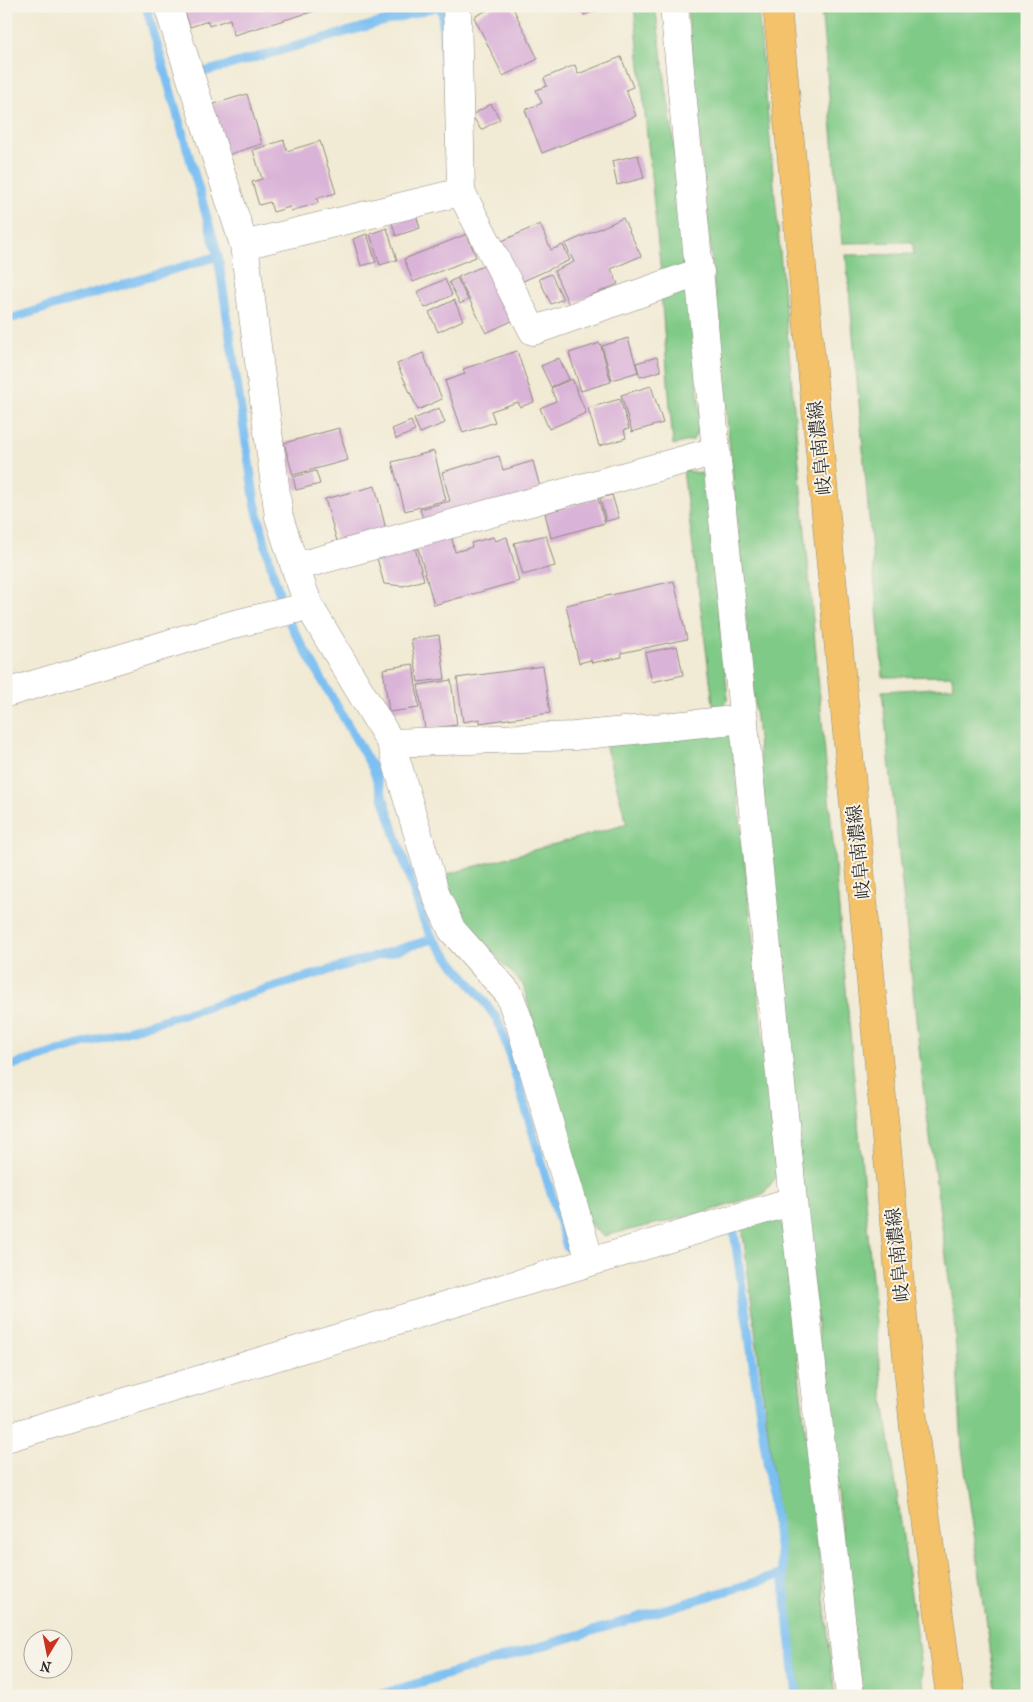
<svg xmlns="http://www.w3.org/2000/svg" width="1033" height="1702" viewBox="0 0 1033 1702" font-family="'IM FELL French Canon','Noto Serif JP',serif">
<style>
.green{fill:#80ca87;stroke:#567a59}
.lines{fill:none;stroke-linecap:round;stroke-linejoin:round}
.stream{stroke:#7cbff2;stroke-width:9}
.building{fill:#dab3d8}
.minor-casing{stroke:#8e8a80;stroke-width:29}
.primary-casing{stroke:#8e8a80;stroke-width:29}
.minor{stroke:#fff;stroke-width:28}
.primary{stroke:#f3c26a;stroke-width:28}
.labels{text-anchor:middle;stroke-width:4;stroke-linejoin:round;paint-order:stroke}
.street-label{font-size:19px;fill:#2b2b2b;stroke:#f7f3e8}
</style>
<rect width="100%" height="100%" fill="#f7f3e8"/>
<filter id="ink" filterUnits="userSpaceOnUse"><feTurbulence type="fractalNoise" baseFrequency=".02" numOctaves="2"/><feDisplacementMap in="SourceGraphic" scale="10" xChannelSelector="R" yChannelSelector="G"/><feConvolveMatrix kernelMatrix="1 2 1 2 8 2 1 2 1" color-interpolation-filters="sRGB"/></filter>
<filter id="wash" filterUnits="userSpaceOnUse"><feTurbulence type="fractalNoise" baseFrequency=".0096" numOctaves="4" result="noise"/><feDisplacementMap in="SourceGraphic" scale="20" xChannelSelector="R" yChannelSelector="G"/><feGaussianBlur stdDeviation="1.12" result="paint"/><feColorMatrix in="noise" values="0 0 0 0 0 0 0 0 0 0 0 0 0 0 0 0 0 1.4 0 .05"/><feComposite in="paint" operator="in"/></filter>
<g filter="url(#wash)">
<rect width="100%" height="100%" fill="#f1ead4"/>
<path class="green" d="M634,6H655L689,253L684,267L661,274Z
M687,6H758L881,1379L925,1696H861L803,1203Z
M821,6H1027V1696H997L962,1448L954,1316L923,1086L882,691L953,687L952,676L883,677L846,255L914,254L912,242L842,243Z
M677,287L690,294L701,425L693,440L673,445L661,292Z
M683,470L705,474L728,699L721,708L714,711Z
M720,730L732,737L777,1176L763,1194L707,1212L603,1236L589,1224L523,985L456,913L441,876L627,824L605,744Z
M774,1216L782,1223L835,1696H801L742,1226Z"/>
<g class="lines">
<path class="stream" d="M146,6L218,256L255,503L273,574L279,592
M442,6L445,68
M204,72L439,6
M6,320L218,256
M290,624L373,769L384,800L423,919L433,939L478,993L497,1019L506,1043L567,1247
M6,1067L433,939
M734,1231L783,1574L797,1696
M375,1696L783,1574"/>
</g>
<g id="blocks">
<path class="building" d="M183,6H328V7L234,35L230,19L209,26L208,21L190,27Z
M495,6H512L538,59L503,76L474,17Z
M580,6H606L584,15Z
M621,57L633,87L626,90L636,116L542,153L525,110L542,103L536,90L547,86L544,78L575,65L578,74Z
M247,94L262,144L227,155L211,105Z
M491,104L500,119L481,130L472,115Z
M284,140L287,151L320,141L336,193L317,198L318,203L291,211L290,207L273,212L270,202L259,205L252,182L262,179L253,150Z
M638,155L644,178L617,185L612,161Z
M416,215L420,228L396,236L392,223Z
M623,218L641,256L611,269L618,284L569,305L554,271L574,262L565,244Z
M540,224L551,250L563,245L570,260L521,282L502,241Z
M387,228L397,260L380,265L370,234Z
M367,234L376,262L361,266L353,239Z
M467,234L476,257L413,282L404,259Z
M490,263L516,319L486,333L458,277Z
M551,274L563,299L551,304L539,279Z
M457,278L468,300L460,304L449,282Z
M445,279L452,295L425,308L417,292Z
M454,300L463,320L438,332L429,312Z
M628,338L638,372L612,380L602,346Z
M600,343L611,382L581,391L569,353Z
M517,351L534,402L520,407L518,402L491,411L495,422L463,433L445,381L465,374L463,369Z
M423,353L442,399L418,410L397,364Z
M657,357L661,371L640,377L636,363Z
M559,358L569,379L551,387L541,366Z
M572,379L586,413L549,429L540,408L556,401L551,388Z
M651,386L663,423L632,432L621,395Z
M620,399L629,429L624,430L626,438L599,446L588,408Z
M439,408L445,423L420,433L414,419Z
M411,421L415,431L396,439L392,429Z
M339,428L348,460L293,475L284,443Z
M434,451L446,500L405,511L392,462Z
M499,456L503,470L533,461L541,491L425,526L420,509L450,501L442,472Z
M316,471L320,484L296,490L293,477Z
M375,486L386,529L337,541L325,499Z
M612,495L619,518L606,521L600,498Z
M598,498L605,523L551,538L545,513Z
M450,531L455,552L472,547L471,543L493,537L495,541L507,537L519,581L434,605L416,541Z
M546,535L555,566L523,575L514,543Z
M415,548L424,580L403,586L384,584L377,558Z
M674,581L687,639L621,653L622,657L592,663L591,660L579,663L566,605Z
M439,635L445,679L418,682L411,639Z
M677,646L683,675L652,682L645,653Z
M413,664L419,708L389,712L383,669Z
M543,666L550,713L480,723V719L463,722L457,678Z
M451,680L457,725L425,729L418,685Z"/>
</g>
</g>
<g filter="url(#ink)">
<use href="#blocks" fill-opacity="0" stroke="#8e8a80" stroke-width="1"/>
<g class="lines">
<g class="minor-casing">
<path id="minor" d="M674,6L716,451L793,1201L850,1696
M461,192L533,331L700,272
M244,245L461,192L457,6
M295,567L716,451
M309,606L391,743L436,895L452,930L509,994L520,1024L590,1261
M6,693L235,624L309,606L295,567L279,517L244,245L168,6
M391,743L574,736L744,719
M6,1438L793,1201"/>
</g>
<g class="primary-casing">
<path id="primary" d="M777,6L914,1429L950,1696"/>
</g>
<use href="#minor" class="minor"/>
<use href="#primary" class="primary"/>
</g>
</g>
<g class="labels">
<g class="street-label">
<text transform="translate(819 448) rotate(-96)" y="7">岐阜南濃線</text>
<text transform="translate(858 852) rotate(-96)" y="7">岐阜南濃線</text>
<text transform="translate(897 1255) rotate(-96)" y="7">岐阜南濃線</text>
</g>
</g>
<rect width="1033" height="1702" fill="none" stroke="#f7f3e8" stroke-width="25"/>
<g transform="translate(48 1654) rotate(190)"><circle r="24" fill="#f7f3e8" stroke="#a5a39c"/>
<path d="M0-4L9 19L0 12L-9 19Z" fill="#c8321e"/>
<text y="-8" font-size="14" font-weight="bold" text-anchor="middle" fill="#2b2b2b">N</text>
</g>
</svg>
